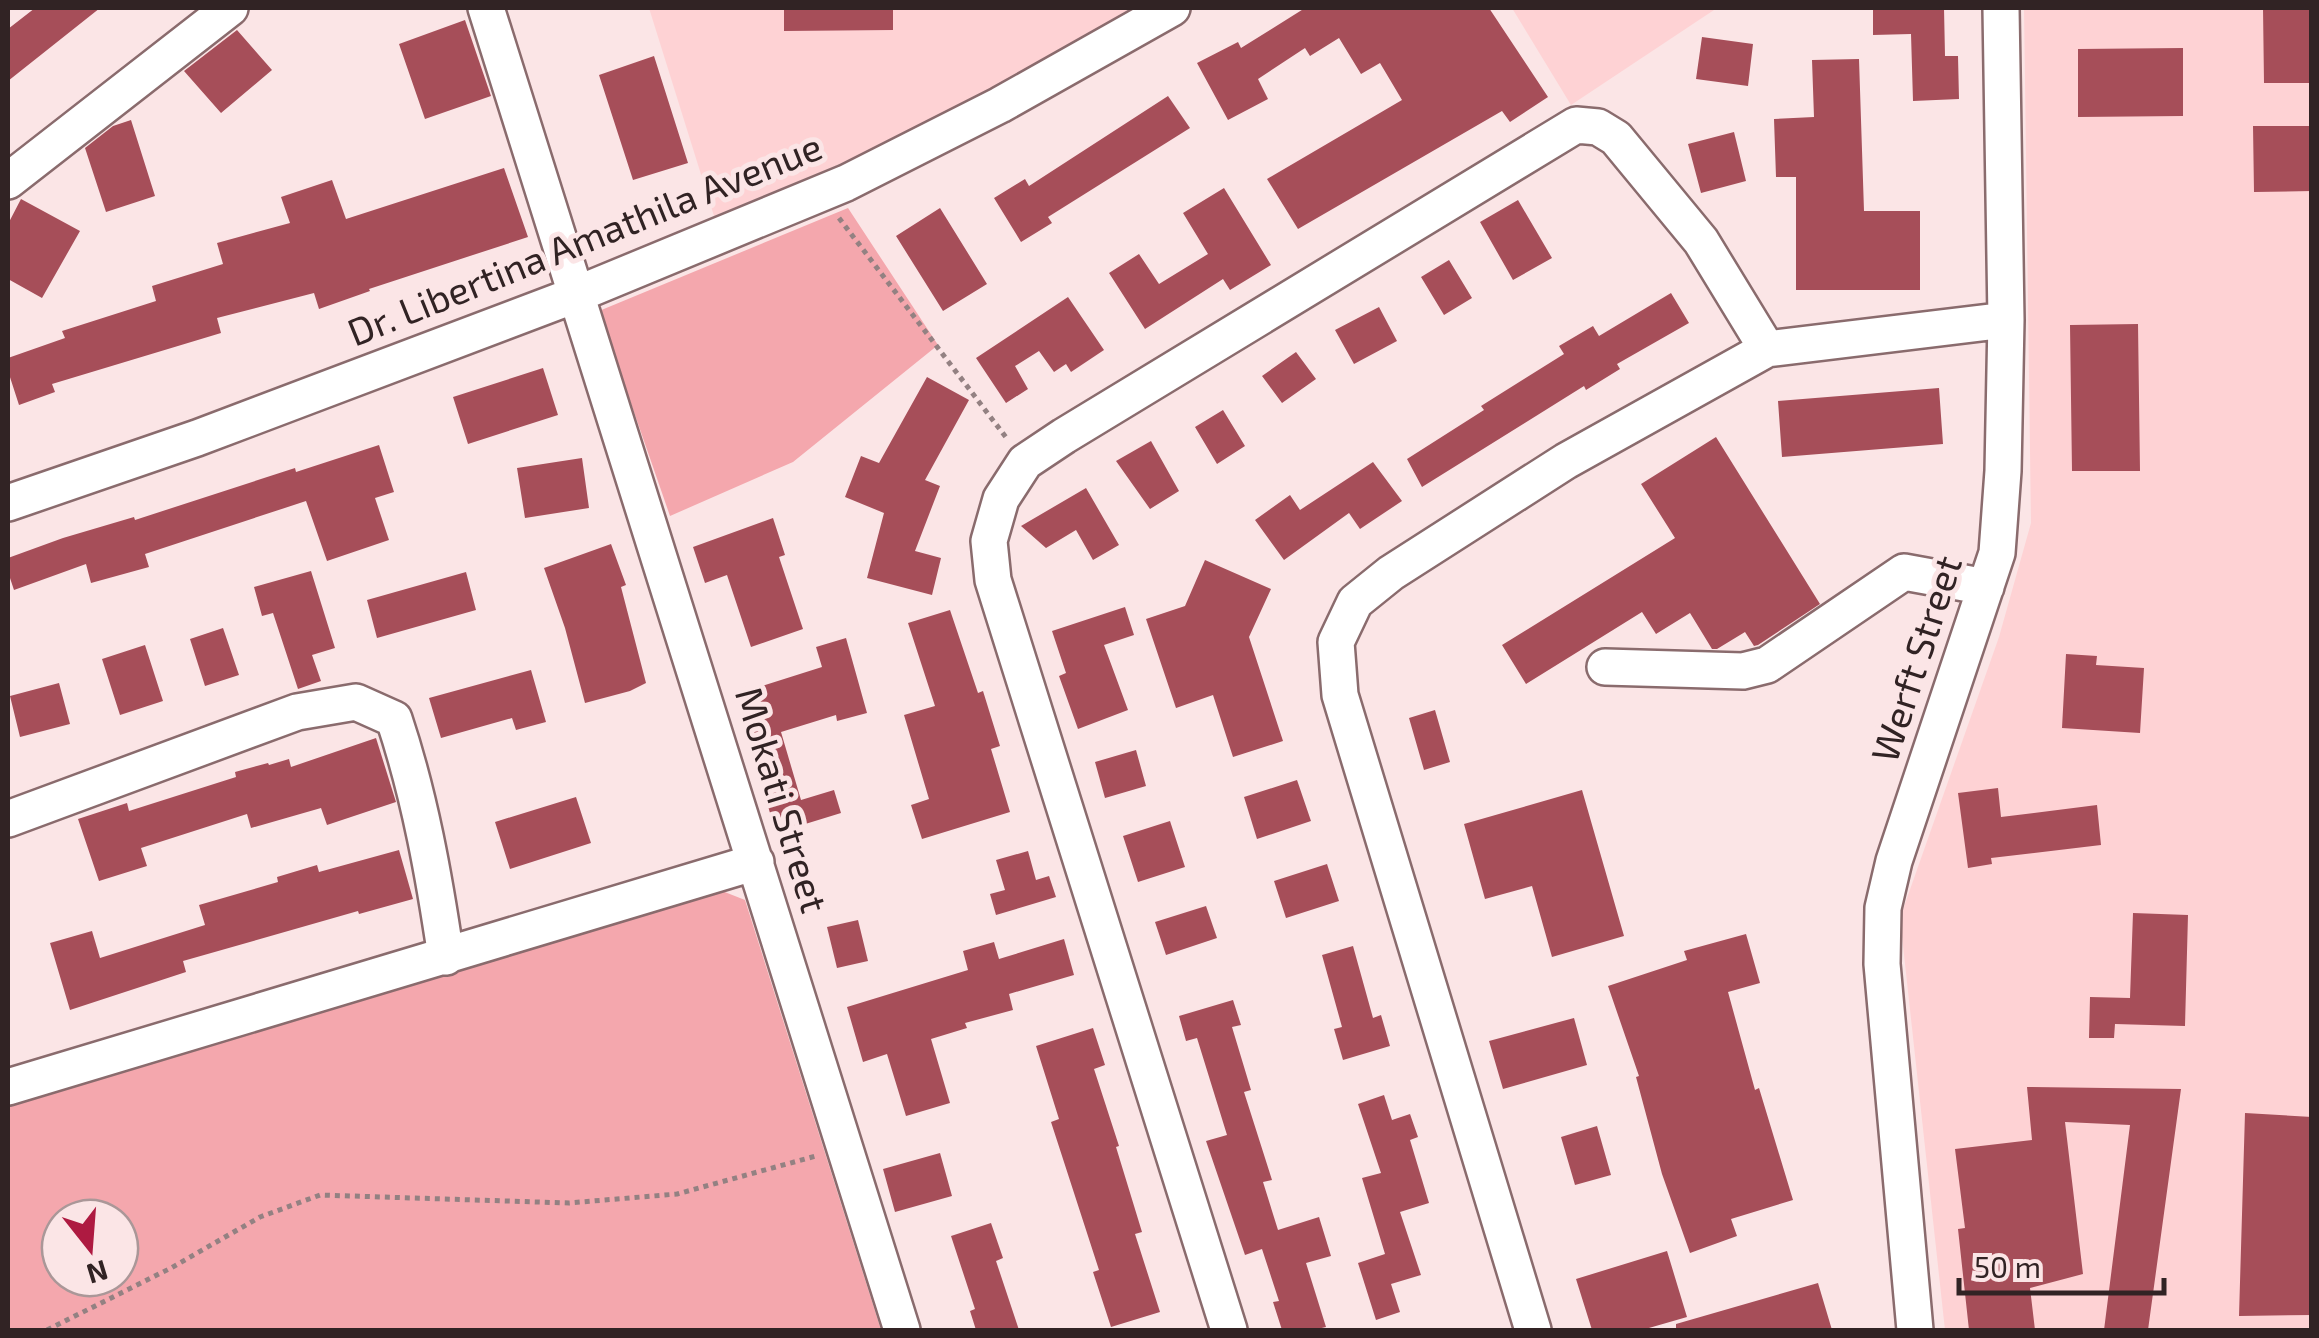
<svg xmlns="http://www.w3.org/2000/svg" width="2319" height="1338" viewBox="0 0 2319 1338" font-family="'Exo 2',sans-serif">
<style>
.built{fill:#fed2d4}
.green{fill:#f4a7ad;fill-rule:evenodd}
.building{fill:#a64e59}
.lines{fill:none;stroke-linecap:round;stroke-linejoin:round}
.minor-casing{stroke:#8a6b6d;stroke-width:40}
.path{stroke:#938182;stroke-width:5;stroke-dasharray:5 5;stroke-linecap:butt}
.minor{stroke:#fff;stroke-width:35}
.labels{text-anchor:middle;stroke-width:10;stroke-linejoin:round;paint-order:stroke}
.street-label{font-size:38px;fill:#312324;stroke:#fbe5e6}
</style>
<rect width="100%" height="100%" fill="#fbe5e6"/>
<path class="built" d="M649,8H1140L1005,83L838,165L714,216Z
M1512,8H1717L1571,105Z
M2024,8H2311V1330H1945L1900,918L1999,637L2031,523Z"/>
<path class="green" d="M848,208L938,345L793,462L670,516L599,311Z
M712,887L745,900L881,1330H8V1105ZM60,1218H120V1278H60Z"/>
<path class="building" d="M35,8H100L8,81V29Z
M784,8H893V30L784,31Z
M1305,8H1489L1548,97L1510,122L1502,111L1298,229L1267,179L1402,100L1380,63L1361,74L1339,38L1310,56L1305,48L1258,79L1268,99L1228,120L1197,63L1238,42L1241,48Z
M1873,8H1944L1945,56H1958L1959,99L1913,101L1911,34L1873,35Z
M2263,8H2312V83H2264Z
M465,20L491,96L425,119L399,44Z
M237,30L272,70L221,113L184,71Z
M1702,37L1753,44L1748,86L1696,79Z
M2183,48V116L2078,117V49Z
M654,56L688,163L633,180L599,75Z
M1859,59L1864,211H1920V290H1796V177H1776L1774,119L1814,117L1812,60Z
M1168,96L1190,128L1048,217L1052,223L1021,242L994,198L1025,179L1029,186Z
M131,120L155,196L106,212L85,148L113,126Z
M2253,126H2312V191L2254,192Z
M1734,132L1746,181L1701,193L1688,144Z
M504,168L528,237L369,289L370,291L319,309L314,293L217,318L221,333L52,384L55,392L19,405L8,371V358L65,338L62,331L156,301L152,286L223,264L217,243L290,223L281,197L332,180L346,219Z
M1224,188L1271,265L1230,290L1223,279L1145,329L1109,273L1139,254L1159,284L1208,254L1183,213Z
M21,199L80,231L42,298L8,279V224Z
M1518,200L1552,258L1513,280L1480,222Z
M940,208L987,284L943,311L896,236Z
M1449,260L1472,298L1444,315L1421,277Z
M1671,293L1689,323L1617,364L1620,369L1586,390L1584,386L1422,487L1407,459L1484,410L1481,406L1564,354L1559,346L1593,326L1599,336Z
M1068,297L1104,350L1071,372L1066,364L1054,372L1039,351L1015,366L1028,389L1006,403L976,358Z
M1379,307L1397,341L1354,364L1335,330Z
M2138,324L2140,471H2072L2070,325Z
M1296,352L1316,379L1282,403L1262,376Z
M543,368L558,415L468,444L453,397Z
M927,377L969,400L925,480L940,486L915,551L941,558L932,595L867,578L884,513L845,497L861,456L879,463Z
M1939,388L1943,444L1782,457L1778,401Z
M1223,410L1245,446L1217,464L1195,427Z
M1716,437L1820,604L1758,645L1754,646L1745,632L1717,649H1712L1690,613L1656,634L1642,612L1526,684L1502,645L1675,538L1641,484Z
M1151,441L1179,491L1150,509L1116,461Z
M379,445L394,492L375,498L389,540L327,561L306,501L145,554L149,567L91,583L86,564L14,590L8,572V558L63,538L134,517L135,520L295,468L296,472Z
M582,458L589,508L525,518L517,468Z
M1373,462L1402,501L1360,529L1349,513L1284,560L1255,520L1290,495L1300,510Z
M1086,488L1119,545L1093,560L1076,530L1046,548L1021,526Z
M773,518L785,555L779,557L803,629L751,647L727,575L705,583L693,547Z
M611,544L626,585L621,587L646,683L630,691L585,703L565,628L544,568Z
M1205,560L1271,589L1249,637L1283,741L1233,757L1213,695L1176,708L1146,619L1185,606Z
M311,571L335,648L312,655L321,681L298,689L273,613L262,616L254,587Z
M466,572L476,610L377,638L367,600Z
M1125,607L1134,635L1104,645L1128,710L1078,729L1059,676L1066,673L1052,631Z
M950,610L978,693L983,691L1000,746L991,749L1010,812L922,839L911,805L929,799L904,715L935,706L908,623Z
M223,628L239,675L205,686L190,639Z
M846,638L867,713L837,721L836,715L781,732L801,800L834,790L841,813L776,833L758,773L763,771L740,693L822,667L816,647Z
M145,645L163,701L120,715L102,659Z
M2066,654L2097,656L2096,665L2144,668L2140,733L2062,728Z
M531,670L546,722L516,730L512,718L441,738L429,698Z
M59,683L70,724L20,737L10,696Z
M1435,710L1450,762L1424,770L1409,718Z
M376,738L396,802L327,825L321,808L251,828L247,814L141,848L147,866L99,881L78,819L127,803L129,811L236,777L235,772L268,763L269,765L289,759L291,767Z
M1136,750L1146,786L1105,798L1095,762Z
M1297,780L1311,821L1257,839L1244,797Z
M1998,788L2001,817L2097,805L2101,845L1991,858L1992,864L1968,868L1958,793Z
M1582,790L1624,936L1552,957L1532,886L1485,899L1464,824Z
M576,797L591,843L510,869L495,822Z
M1170,821L1185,867L1138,882L1123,836Z
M399,850L413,899L359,914L358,911L183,961L186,972L70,1010L50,943L92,931L100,958L205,925L199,905L278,882L277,877L317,865L319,872Z
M1028,851L1036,880L1049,876L1056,897L996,915L990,894L1005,890L996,860Z
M1327,864L1339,901L1286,918L1274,881Z
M1206,906L1217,938L1166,955L1155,922Z
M2133,913L2188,915L2185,1026L2115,1024L2114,1038H2089L2090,997L2130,998Z
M858,920L868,961L837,968L827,927Z
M1746,934L1760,983L1728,992L1755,1090L1759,1088L1793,1200L1731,1219L1737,1236L1690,1253L1662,1174L1636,1077L1639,1076L1608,986L1687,960L1684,951Z
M1064,939L1074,975L1009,994L1013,1010L965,1023L967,1028L931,1039L950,1103L906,1116L887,1054L863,1062L847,1007L968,970L963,951L994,942L999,959Z
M1353,946L1373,1018L1381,1015L1390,1046L1343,1060L1334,1029L1342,1027L1322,955Z
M1233,1000L1241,1025L1232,1027L1251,1090L1244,1092L1272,1180L1263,1182L1278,1230L1319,1217L1331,1256L1306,1263L1326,1327L1313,1330H1282L1273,1302L1279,1301L1262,1249L1245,1255L1206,1141L1227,1135L1197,1038L1186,1041L1179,1016Z
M1574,1018L1587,1065L1503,1089L1489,1041Z
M1093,1028L1105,1065L1094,1069L1119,1146L1116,1147L1142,1232L1135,1234L1160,1312L1111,1327L1093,1272L1099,1270L1051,1122L1059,1119L1036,1046Z
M2027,1087L2181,1089L2148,1330H2104L2130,1125L2065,1122L2083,1274L2030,1288L2035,1330H1969L1958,1229L1965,1228L1955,1149L2032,1140Z
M1384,1095L1392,1120L1410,1114L1418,1137L1410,1140L1429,1203L1400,1212L1421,1275L1391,1284L1400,1312L1376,1320L1358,1263L1385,1254L1362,1178L1381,1173L1358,1104Z
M2245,1113L2312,1117V1315L2239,1316Z
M1597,1126L1611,1175L1575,1185L1561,1137Z
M940,1153L952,1196L895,1212L883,1169Z
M991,1223L1003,1258L996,1261L1019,1330H976L970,1311L975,1309L951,1236Z
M1667,1251L1687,1317L1642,1330H1592L1576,1279Z
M1818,1283L1832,1330H1676V1324Z"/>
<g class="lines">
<g class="minor-casing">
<path id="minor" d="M486,8L902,1330
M8,181L230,8
M8,503L197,438L575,295L846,183L1000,105L1172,8
M1605,667L1743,671L1767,665L1904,572L1986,587
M8,819L297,712L356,702L394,719C420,797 434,876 446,957
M8,1087L756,862
M1229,1330L993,580L989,541L1001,499L1025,462L1064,436L1576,125L1598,127L1616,138L1701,241L1767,349
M1533,1330L1340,695L1336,642L1355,602L1391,573L1566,461L1767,349L2006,320
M1915,1330L1882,964L1883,908L1894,861L1997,553L2003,471L2006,320L2001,8"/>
</g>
<path class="path" d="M839,218L1008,440
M47,1330L171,1268L260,1217L320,1195L569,1203L677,1194L816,1156"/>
<use href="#minor" class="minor"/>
</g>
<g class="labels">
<g class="street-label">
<text transform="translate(585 240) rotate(-22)" y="13">Dr. Libertina Amathila Avenue</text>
<text transform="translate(1917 659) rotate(-72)" y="13">Werft Street</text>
<text transform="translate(781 800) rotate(73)" y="13">Mokati Street</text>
</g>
</g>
<rect width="2319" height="1338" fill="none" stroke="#312324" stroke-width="20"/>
<g transform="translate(90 1248) rotate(163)"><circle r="48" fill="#fbe5e6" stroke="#aa9798" stroke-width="2.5"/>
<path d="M0-8L18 38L0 25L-18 38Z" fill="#ae1a41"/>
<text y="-15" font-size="28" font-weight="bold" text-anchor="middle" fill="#312324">N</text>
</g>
<path d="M1959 1278v15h205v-15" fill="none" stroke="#312324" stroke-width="5"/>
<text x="1974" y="1278" font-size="30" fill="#312324" stroke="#fbe5e6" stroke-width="8" paint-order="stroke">50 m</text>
</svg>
